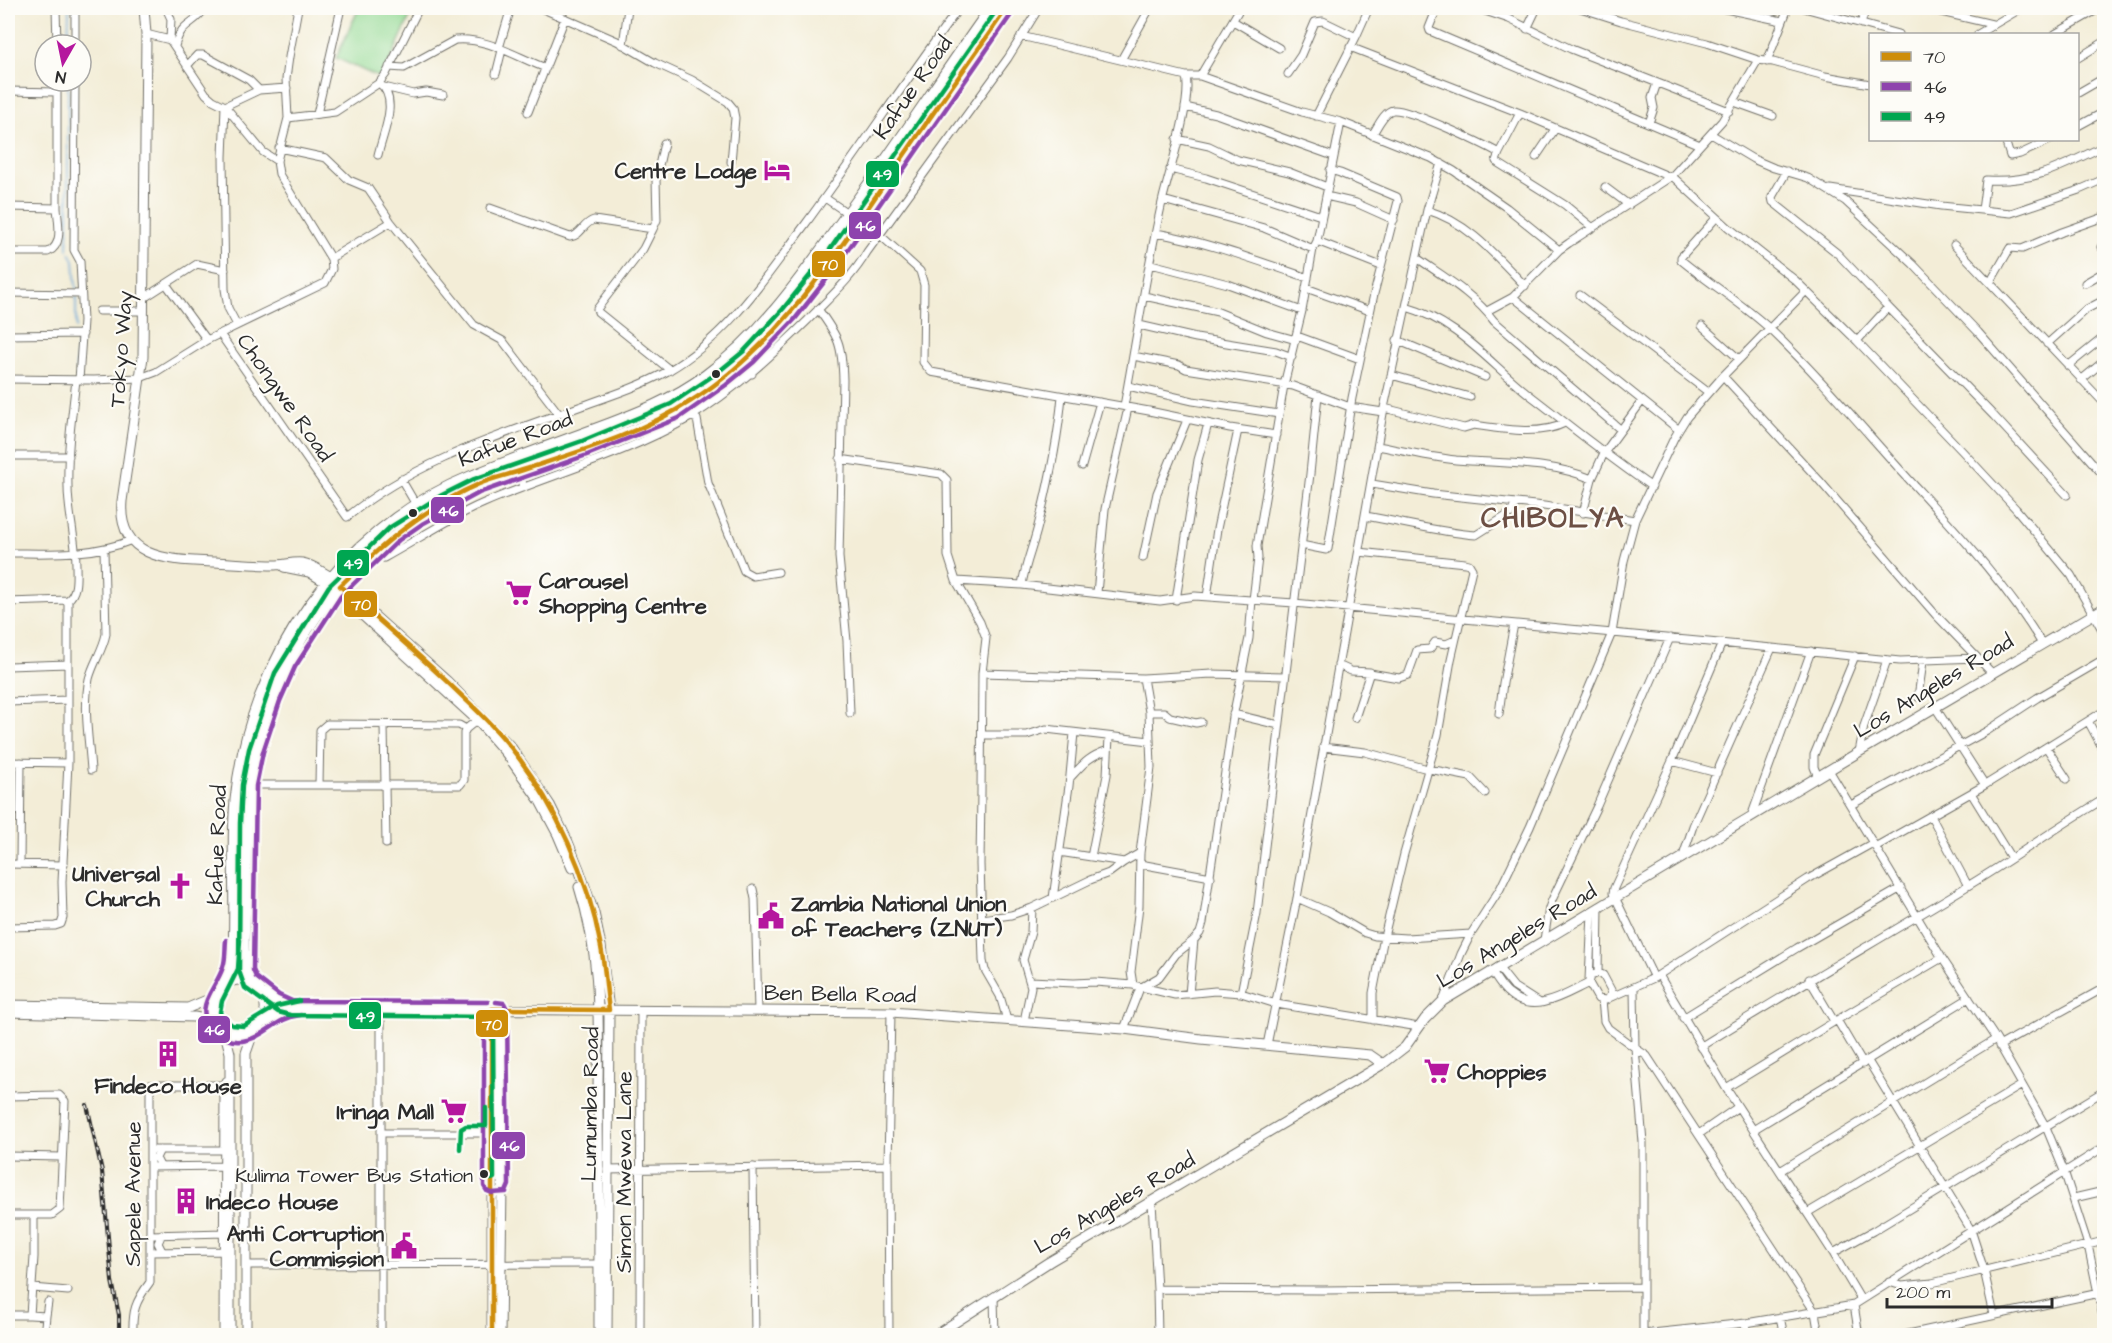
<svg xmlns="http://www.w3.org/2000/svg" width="2112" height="1343" viewBox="0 0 2112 1343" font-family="'Architects Daughter',sans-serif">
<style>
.grass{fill:#92d993;stroke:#5e825f;stroke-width:1.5}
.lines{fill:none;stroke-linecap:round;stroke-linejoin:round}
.stream{stroke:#6aa7db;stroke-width:1.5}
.minor-casing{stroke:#716f67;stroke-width:9}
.major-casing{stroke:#716f67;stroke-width:11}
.minor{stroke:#fff;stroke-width:7}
.major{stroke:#fff;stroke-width:9}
.rail-casing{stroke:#2b2b2b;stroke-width:4}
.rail{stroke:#fdfcf7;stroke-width:1.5;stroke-dasharray:4.5;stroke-linecap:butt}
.bus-1-casing{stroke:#fdfcf7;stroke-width:9}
.bus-2-casing{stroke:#fdfcf7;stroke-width:9}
.bus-3-casing{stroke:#fdfcf7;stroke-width:9}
.bus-1{stroke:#ce8d09;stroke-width:4.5}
.bus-2{stroke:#8e44ad;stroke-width:4.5}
.bus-3{stroke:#00a651;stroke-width:4.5}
.bus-dot{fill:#2b2b2b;stroke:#fdfcf7;stroke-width:2}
.labels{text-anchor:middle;stroke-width:4.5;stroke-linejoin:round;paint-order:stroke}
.bus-label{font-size:20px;fill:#2b2b2b;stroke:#fdfcf7;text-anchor:end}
.street-label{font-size:22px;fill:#2b2b2b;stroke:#fdfcf7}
.poi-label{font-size:22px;font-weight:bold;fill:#2b2b2b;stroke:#fdfcf7;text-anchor:end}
.district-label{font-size:28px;font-weight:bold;letter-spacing:1.5px;fill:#6c4f44;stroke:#fdfcf7}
.line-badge{stroke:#fdfcf7;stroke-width:2}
.badge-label{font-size:16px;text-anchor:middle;font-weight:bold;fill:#fff}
</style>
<rect width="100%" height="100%" fill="#fdfcf7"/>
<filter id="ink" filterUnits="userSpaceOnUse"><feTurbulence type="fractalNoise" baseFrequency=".0167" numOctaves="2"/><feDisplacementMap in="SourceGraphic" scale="12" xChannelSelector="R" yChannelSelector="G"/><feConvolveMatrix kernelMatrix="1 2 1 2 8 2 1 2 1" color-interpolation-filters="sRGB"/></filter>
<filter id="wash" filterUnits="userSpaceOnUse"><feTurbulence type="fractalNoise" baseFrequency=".008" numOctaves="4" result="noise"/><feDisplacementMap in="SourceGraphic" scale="24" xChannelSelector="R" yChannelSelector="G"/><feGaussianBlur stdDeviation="1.35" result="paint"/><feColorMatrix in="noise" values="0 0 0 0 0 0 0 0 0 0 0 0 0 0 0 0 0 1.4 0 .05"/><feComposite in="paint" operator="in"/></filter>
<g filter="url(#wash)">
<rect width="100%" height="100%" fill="#f3edd7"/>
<path class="grass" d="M359,8H414L382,79L336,58Z"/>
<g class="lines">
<path class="stream" d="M68,45L69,8
M68,249V81
M70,253L74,260L76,289
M76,297V328
M76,370L77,337"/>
</g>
</g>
<g filter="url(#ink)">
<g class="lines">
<g class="minor-casing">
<path id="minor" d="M56,8L57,45
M166,8L171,19L170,40
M541,8L617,41L655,63L692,80L728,102L733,108L735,118L731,162
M1437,8L1429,28L1430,31L1700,145
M1476,8L1509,19L1571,49L1729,111
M1580,8L1621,21L1707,43L1758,60L1773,62L1825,76L1870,84
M1721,8L1782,21
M1804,8L1898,34
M1924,8L1992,24
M1233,21L1279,48
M1861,24L1866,8
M1527,29L1537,8
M146,34L170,40L206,94L213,100L225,106L223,157L225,289L228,308L237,325
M1978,34L2022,8
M2055,34L2100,8
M1021,36L1186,76H1200L1302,112L1341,122L1431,158L1454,171L1507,208L1559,250
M75,45V8
M623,45L628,8
M175,46C182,20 194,26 205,8
M1350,47L1520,113L1670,177
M499,48L511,8
M2078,58L2104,42
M1121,60L1150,8
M1767,62L1788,8
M187,66L197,55H203L249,80L259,90
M389,67L404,68L455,40C487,37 516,57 546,68
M496,74L502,50
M1288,74L1301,55L1315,22L1323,21L1356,37
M1200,76L1240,8
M75,81L74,250L80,261L83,321L79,380
M384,87L413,94L426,92L443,95
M8,91L57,92
M2078,93L2104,78
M1734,102L1773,116
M1185,107L1216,114L1333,156
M528,112L565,18
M317,114L341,8
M1316,116L1356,37L1369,8
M288,118L335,112L379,83L386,74L419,8
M1649,123L1654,108L1652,98L1657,83
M2078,126L2104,112
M1711,134L1753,159L1774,168L1808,178L1845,201L1913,264L1978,332L2104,476
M1372,135C1377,128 1384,111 1393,110C1408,108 1483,144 1499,153L1496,161L1498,163L1565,205L1593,228
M1177,139L1209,146L1238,160L1289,172L1327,187
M2005,140L2010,156L2020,154L2050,140
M279,148L326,158L349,180L368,188L391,222L474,325L503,341L559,414
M1499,153L1520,113
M378,155C383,133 400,99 379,83
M1536,157L1555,129
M277,161L263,152L225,106L259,90L287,88
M1170,169L1206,178L1321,216
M1787,171L1772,197L1773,202L1837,253L1888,307
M1672,176L1728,227L1795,280L1857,341L1963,452L2016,509L2071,575L2104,633
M1605,187L1629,205
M1830,189L1941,206L2011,213L2079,190L2104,179
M1326,196L1356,203L1394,220
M825,198L880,235L920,271L924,285L923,362L931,372L1149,411L1230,428L1276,435
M1163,200L1264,228L1313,249
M8,207L57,208V81
M490,208L570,237C581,236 583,223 594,220L653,229L657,220L656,179L664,143
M1427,210C1468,222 1496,256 1525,286
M1982,210L1986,180C2035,183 2062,166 2104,146
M1717,217L1681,257V260C1710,284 1743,304 1771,330C1818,375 1860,425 1904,474C1953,528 2004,580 2042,644
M653,229L643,249L597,309L598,312L670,370
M1156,233C1208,242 1258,261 1308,278
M1317,241L1381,266
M1954,245L2104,403
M2101,247L2104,246
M8,252H48C64,245 58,222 57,208
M331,258L391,222
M1417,258C1444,277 1474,294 1494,321L1621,430
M1151,264L1228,284L1302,311
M1991,281L2010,248L2022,249L2062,232L2104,217
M2085,283L2104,272
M166,284L207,340
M1306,288L1370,311
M8,293L81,294
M1580,295L1708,392
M1144,296L1218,312L1267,332L1296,340
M1513,297L1679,430
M144,298L197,264L225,270
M1406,307C1460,322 1492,367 1535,399C1574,429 1611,459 1652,487
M818,309C839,338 842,344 843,380L839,557L847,641L850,713
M99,311H144
M1487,311L1513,297L1559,250L1569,243L1672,176L1722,121L1758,60
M1139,325L1196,338L1276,351L1292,357
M1702,326L1739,359
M220,334L347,517C414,462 495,437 576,408C607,397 639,387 668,371C727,337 764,280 804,226C857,154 906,80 959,8
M8,335L83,334
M1297,336L1360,359
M1397,340L1485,377
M1857,341L1888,307L1994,416L2067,495
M2047,344L2085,310L2104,300
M749,356L752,374
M1133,356L1179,365L1186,369L1293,386L1350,407L1383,412
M2068,366L2104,337
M1391,375L1470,397
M1723,376L1819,480L1935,614L1992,673
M8,379L94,380L140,378L156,372L207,340L325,283L332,269L331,259L279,174L277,161L288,118L286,79L289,57L298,8
M2081,380L2104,361
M1128,386L1193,401L1279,414
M1124,406C1137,337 1147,266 1163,198C1170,169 1192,102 1186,76
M1384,408L1464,428L1474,425C1502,429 1540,436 1565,423
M675,411L697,419L708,483L744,571L753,576L778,572
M1378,446C1404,451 1430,457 1456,460C1503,464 1548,461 1592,479
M8,456H69
M840,459L941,474L947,480L948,556L956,581L1022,585L1160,601L1195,596L1294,603L1772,648L1900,661L1977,658
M1082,466L1100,402
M401,479L415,503
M1372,484L1433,494L1544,506L1635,520
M522,488L523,469
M1583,513L1592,479L1604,453L1642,401
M1365,516C1402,522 1438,532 1476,535L1511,513L1516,503
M1301,545L1326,550L1328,549L1352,398L1374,294L1398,201L1397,197L1340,173L1330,170
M378,548L384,558C417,540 449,518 484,503C552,474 624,455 689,418C734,391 771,356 808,320C829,298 852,278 867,252L1008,58L1039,8
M1359,552L1465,563L1469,564L1472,569L1451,660L1438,735L1404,854L1384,937L1373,993V1020
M8,553C51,553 92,556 132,540
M1143,558L1157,493L1187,420
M956,581L980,622L986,638L982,673L981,792L980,864L983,961L985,970L1000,996L1007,1020
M1022,585C1025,564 1033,547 1038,526C1049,483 1058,440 1062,396
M1097,593L1105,509L1128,408
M1207,597L1217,529L1238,430
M68,600C78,592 76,577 76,565C76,539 68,513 68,487C67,451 72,415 76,380
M1176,600L1198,460L1208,424
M1253,600L1258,558L1257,546L1284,385L1302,311L1313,249L1317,241L1341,122
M8,602L68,600V763L62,882L63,918L61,924L55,926L8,927
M1338,665L1351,671L1370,672L1355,718
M8,666L68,664
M982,673L1143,678L1212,674L1285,676
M1370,673L1399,678L1408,675L1417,650L1430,649L1435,642L1446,644L1455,640
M1918,697L1923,662
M8,702L68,700
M1935,707L1985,785
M1149,712H1164L1170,717L1196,723L1201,722
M1233,714L1279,725
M1499,714L1503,683L1514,624
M2088,721L2104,751
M384,725L386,844
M983,735H1027L1046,729L1150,741
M1323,747L1365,752L1424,768L1470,777L1485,793
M2046,747L2067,779
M1859,752L1864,726L1887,660
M1672,761L1717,773
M8,762L68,763
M91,770C89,740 83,708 89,679C93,663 103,650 106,634L104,550
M1829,770L1942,958L1996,1039L2046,1127L2064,1171L2088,1245L2104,1322
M1818,777L1814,767V755L1855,656
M1070,778C1084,763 1088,757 1108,750
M249,785H460L464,780V733L466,729
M319,785L320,730L327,724L459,725L466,729L481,717
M1971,793L2011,858
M1851,805L1987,731L2037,698L2104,659
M1931,816L1968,886
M1751,817L1811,651
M1875,847L1985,785L2104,711
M1059,852L1124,862
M1091,857L1107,775L1109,737
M1682,859L1693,826L1772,648
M8,864L64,865
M20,864L21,762
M1140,864L1211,877
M753,889L755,899L758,1011
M1053,898L1069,786L1074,733
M1297,898L1329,912L1365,933L1375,936L1406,938L1471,934
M982,919L1011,915L1032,908L1090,880L1109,873L1124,862L1140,853
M1544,940L1549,908L1552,900L1597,806L1670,638
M1498,967L1514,987L1539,1003
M1491,971C1496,978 1502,989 1509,994C1534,1016 1565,994 1589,983L1591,976L1598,973L1603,975L1612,992L1609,998L1606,1000L1598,999L1589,983
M1598,973L1599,907
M1659,975L1726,1088L1833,1253L1861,1300
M1654,978L1613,893L1614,888L1672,761L1722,643
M1809,979L1834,1021
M1589,980L1592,912
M1030,981L1074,983L1095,982L1133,985L1175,995L1215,991L1241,993L1276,1004L1419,1027
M1133,985L1131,972L1139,906L1140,853L1151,767L1149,712L1143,678
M1634,988L1635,1048L1647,1056L1815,1312L1819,1336
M1241,993L1257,913L1310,474L1318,395
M1189,994L1194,940
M1609,998L1654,978L1808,879L1873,843
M1602,1000L1604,1021L1608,1028L1635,1048L1643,1142V1336
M1443,1001L1461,954L1471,934L1500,889L1530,827L1612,633L1624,561L1635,520L1674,438L1687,417L1723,376L1806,291
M381,1008V1336
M1683,1018L1797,948L1901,888
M1837,1020L1863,1064
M1024,1021L1031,987L1023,960L1031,932L1032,908
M1124,1029L1140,988L1159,977L1176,954L1194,940L1200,933L1203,923L1233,717L1249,638L1252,600
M1267,1045L1297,898L1384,408L1427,210L1441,163
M1999,1046L2104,988
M1700,1047C1788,992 1877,941 1966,887C2013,859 2057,827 2104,799
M1868,1061L1971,1230L1984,1270L1994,1315
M1726,1088L1837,1020L1942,958
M8,1096L59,1095L65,1101L60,1209L52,1215H8
M1753,1130L1969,998
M381,1133H496
M1699,1134L1738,1107
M150,1150H224
M160,1150L156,1158L160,1166
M8,1156L62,1157
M150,1167L224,1166
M753,1167L755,1336
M607,1170L888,1165
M1780,1171L1996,1039
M2074,1198L2104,1191
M1152,1202L1157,1289L1158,1336
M1807,1213L2022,1085
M34,1215V1257L30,1315L46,1316L44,1336
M150,1235L224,1233
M162,1251L158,1243L162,1234
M150,1252L224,1251
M1833,1253L1873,1231L2104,1091
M246,1265L599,1264
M1889,1282L1902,1286L1932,1283L2104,1241
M33,1288L68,1291
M1157,1289L1323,1290L1643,1287
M994,1297L995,1336
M12,1315H30
M46,1316L48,1302
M1780,1317L1784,1336
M1746,1323L1748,1336
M1715,1326L1717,1336
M1643,1334L1746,1323L1854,1305
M133,1336C132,1311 135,1302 150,1282V1085H224
M223,1336L224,1085L226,1081
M640,1336L641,1010
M889,1336L888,1165L891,1012
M1859,1336L1854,1305L2104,1147
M1899,1336L2104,1292
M2057,1336H2062"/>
</g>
<g class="major-casing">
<path id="major" d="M144,8L146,34L143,357L122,501C117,561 172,560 215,562C234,563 255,565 275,565C284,565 293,562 302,563C313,565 322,572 331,577L447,681L511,747L550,805L568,842L579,869L594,913L601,946L609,1010L607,1336
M284,567L309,572L327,583L477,720L506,753L540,801L558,835L572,868
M579,887C603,962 598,1026 598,1103C599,1181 599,1258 599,1336
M250,982C241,958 245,928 246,903C246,872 246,840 248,809C255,687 328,571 433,509C448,500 464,490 480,484C563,453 654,434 724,377C790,324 838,253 885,183C926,124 966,66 1007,8
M220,988C263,956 284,1028 243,1034C234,1035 224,1031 218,1024C201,1003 227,984 232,965C237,910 230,855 235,800C248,661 339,529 470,476C512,458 556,443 599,427C636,413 673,399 705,375C764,332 805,271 847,213C897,145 942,75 990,8
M264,994L275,1002L291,1008L891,1012L1124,1029L1201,1039L1370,1055L1383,1064
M8,1005L188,1008L214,997
M8,1012L194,1017L216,1021
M260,1024L291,1008
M224,1029L230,1053V1336
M246,1336V1053L254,1030
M492,1336V1009
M500,1336L502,1185L500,1010
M934,1336L1049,1262L1383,1064L1405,1047L1425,1019L1443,1001L1859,752L2104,608"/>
</g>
<use href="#minor" class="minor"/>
<use href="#major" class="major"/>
<g class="rail-casing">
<path id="rail" d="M87,1105L102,1171L112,1281L119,1315V1336"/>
</g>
<use href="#rail" class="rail"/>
<g class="bus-1-casing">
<path id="bus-1" d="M492,1336V1009L609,1010C606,989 605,967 601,947C588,876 556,805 512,749C497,729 479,712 462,696C423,658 381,622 340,586C381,545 425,507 479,484C493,478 508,475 523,470C580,451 640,434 691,401C776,348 831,261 887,180C926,123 967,65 1007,8"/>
</g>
<g class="bus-2-casing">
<path id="bus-2" d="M226,940C225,949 226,959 223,967C215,992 189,1009 217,1033C225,1040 236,1043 247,1040C266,1036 277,1017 301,1015
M488,1002L292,1001L279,995L256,977L253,970L256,786L263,752L280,701L295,667L341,596L399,540L422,524L479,493L587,455L679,418L726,385L754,362L795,319L836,267L1013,12
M484,1017V1186L487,1191L492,1193L506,1192L509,1185L507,1009L504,1003L496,1002"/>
</g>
<g class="bus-3-casing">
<path id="bus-3" d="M240,940L238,969L222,1001L220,1012L222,1017L232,1025L244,1026L277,1006L299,1001
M460,1149L461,1129L466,1126H486V1108
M491,1179L494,1178L493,1017L290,1015L278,1012L245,988L239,971L240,823L242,785L249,749L275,673L329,586L389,528L442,495L474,479L582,441L671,404L717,373L744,351L783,309L824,258L998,8"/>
</g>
<use href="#bus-1" class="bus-1"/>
<use href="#bus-2" class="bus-2"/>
<use href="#bus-3" class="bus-3"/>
</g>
</g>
<defs>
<g id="hotel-bare" transform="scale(2.07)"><path d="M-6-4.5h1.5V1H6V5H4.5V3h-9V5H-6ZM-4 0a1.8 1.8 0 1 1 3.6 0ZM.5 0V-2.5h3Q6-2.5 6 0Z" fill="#b5179e" stroke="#fdfcf7" stroke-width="2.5" paint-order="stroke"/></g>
<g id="supermarket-bare" transform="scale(2.07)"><path d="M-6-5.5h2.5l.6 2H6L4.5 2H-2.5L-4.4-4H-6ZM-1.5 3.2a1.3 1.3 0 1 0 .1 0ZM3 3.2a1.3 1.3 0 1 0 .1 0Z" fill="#b5179e" stroke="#fdfcf7" stroke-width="2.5" paint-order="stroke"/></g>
<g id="church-bare" transform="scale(2.07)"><path d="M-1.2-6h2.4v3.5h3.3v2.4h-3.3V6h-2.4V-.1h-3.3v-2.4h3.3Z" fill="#b5179e" stroke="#fdfcf7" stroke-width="2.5" paint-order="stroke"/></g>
<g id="civic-bare" transform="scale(2.07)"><path d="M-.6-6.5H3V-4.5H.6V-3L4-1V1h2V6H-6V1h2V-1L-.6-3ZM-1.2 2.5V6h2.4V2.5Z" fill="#b5179e" stroke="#fdfcf7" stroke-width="2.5" paint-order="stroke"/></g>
<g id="building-bare" transform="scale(2.07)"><path d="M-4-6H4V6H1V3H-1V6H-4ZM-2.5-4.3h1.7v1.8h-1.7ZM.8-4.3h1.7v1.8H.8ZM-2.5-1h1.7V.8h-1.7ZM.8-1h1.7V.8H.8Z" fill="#b5179e" stroke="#fdfcf7" stroke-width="2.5" paint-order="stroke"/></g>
</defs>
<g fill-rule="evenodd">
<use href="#hotel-bare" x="777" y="170"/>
<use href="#supermarket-bare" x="519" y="593"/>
<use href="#church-bare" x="180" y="886"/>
<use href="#civic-bare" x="771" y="916"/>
<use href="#building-bare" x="168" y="1054"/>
<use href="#supermarket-bare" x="1437" y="1071"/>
<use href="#supermarket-bare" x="454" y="1111"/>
<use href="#building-bare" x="186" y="1201"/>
<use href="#civic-bare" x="404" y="1246"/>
</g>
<g class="bus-dot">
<circle cx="716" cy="374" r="5"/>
<circle cx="413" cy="513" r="5"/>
<circle cx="484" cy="1174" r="5"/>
</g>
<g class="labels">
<g class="bus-label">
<text x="473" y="1182">Kulima Tower Bus Station</text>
</g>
<g class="street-label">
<text transform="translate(912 87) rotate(-55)" y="8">Kafue Road</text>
<text transform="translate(120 349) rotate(-86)" y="8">Tokyo Way</text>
<text transform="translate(286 397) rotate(55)" y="8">Chongwe Road</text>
<text transform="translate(515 438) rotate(-21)" y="8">Kafue Road</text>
<text transform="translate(1933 685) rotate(-31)" y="8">Los Angeles Road</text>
<text transform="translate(216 845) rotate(-88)" y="8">Kafue Road</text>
<text transform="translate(1516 935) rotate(-31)" y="8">Los Angeles Road</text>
<text transform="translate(840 993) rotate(1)" y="8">Ben Bella Road</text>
<text transform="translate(589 1104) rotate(-89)" y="8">Lumumba Road</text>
<text transform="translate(623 1172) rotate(-90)" y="8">Simon Mwewa Lane</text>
<text transform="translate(132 1194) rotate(-90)" y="8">Sapele Avenue</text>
<text transform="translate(1114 1202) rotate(-30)" y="8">Los Angeles Road</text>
</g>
<g class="poi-label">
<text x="757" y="178">Centre Lodge</text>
<text x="539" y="588" text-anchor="start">Carousel<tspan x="539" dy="25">Shopping Centre</tspan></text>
<text x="160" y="881">Universal<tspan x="160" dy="25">Church</tspan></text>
<text x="791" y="911" text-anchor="start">Zambia National Union<tspan x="791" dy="25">of Teachers (ZNUT)</tspan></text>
<text x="1457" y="1079" text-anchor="start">Choppies</text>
<text x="168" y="1093" text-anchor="middle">Findeco House</text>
<text x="434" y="1119">Iringa Mall</text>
<text x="206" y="1209" text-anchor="start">Indeco House</text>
<text x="384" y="1241">Anti Corruption<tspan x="384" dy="25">Commission</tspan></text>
</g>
<g class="district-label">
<text x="1553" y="527">CHIBOLYA</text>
</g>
</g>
<g class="line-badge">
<rect x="865" y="160" width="35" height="28" rx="6" fill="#00a651"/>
<rect x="848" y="211" width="34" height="29" rx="6" fill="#8e44ad"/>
<rect x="811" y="250" width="35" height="28" rx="6" fill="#ce8d09"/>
<rect x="430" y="496" width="35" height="28" rx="6" fill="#8e44ad"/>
<rect x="336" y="549" width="34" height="28" rx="6" fill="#00a651"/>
<rect x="343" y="590" width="35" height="28" rx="6" fill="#ce8d09"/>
<rect x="348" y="1001" width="34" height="29" rx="6" fill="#00a651"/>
<rect x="475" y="1009" width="34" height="29" rx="6" fill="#ce8d09"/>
<rect x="197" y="1015" width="34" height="29" rx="6" fill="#8e44ad"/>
<rect x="491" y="1131" width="35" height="29" rx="6" fill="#8e44ad"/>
</g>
<g class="badge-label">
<text x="882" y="180">49</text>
<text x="865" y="231">46</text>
<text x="828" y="270">70</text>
<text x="448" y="516">46</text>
<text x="353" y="569">49</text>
<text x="361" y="610">70</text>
<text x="365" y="1022">49</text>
<text x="492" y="1030">70</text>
<text x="214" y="1035">46</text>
<text x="509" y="1151">46</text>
</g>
<rect width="2112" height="1343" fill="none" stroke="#fdfcf7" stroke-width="30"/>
<rect x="1869" y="33" width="210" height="108" fill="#fdfcf7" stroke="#a9a8a5" stroke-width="1.5"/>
<rect x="1881" y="52" width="30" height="9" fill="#ce8d09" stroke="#a9a8a5" stroke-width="1.5"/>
<text x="1923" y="63" font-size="18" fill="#2b2b2b">70</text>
<rect x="1881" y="82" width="30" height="9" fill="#8e44ad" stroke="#a9a8a5" stroke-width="1.5"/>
<text x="1923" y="93" font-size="18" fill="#2b2b2b">46</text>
<rect x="1881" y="112" width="30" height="9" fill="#00a651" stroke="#a9a8a5" stroke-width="1.5"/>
<text x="1923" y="123" font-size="18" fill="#2b2b2b">49</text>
<g transform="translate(63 63) rotate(189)"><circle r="28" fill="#fdfcf7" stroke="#a9a8a5" stroke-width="1.5"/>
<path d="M0-4.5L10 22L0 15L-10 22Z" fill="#b5179e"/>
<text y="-9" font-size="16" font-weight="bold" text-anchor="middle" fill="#2b2b2b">N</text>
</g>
<path d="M1887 1298v9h165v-9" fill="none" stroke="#2b2b2b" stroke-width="3"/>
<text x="1896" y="1298" font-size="18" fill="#2b2b2b" stroke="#fdfcf7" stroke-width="4.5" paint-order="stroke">200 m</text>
</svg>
